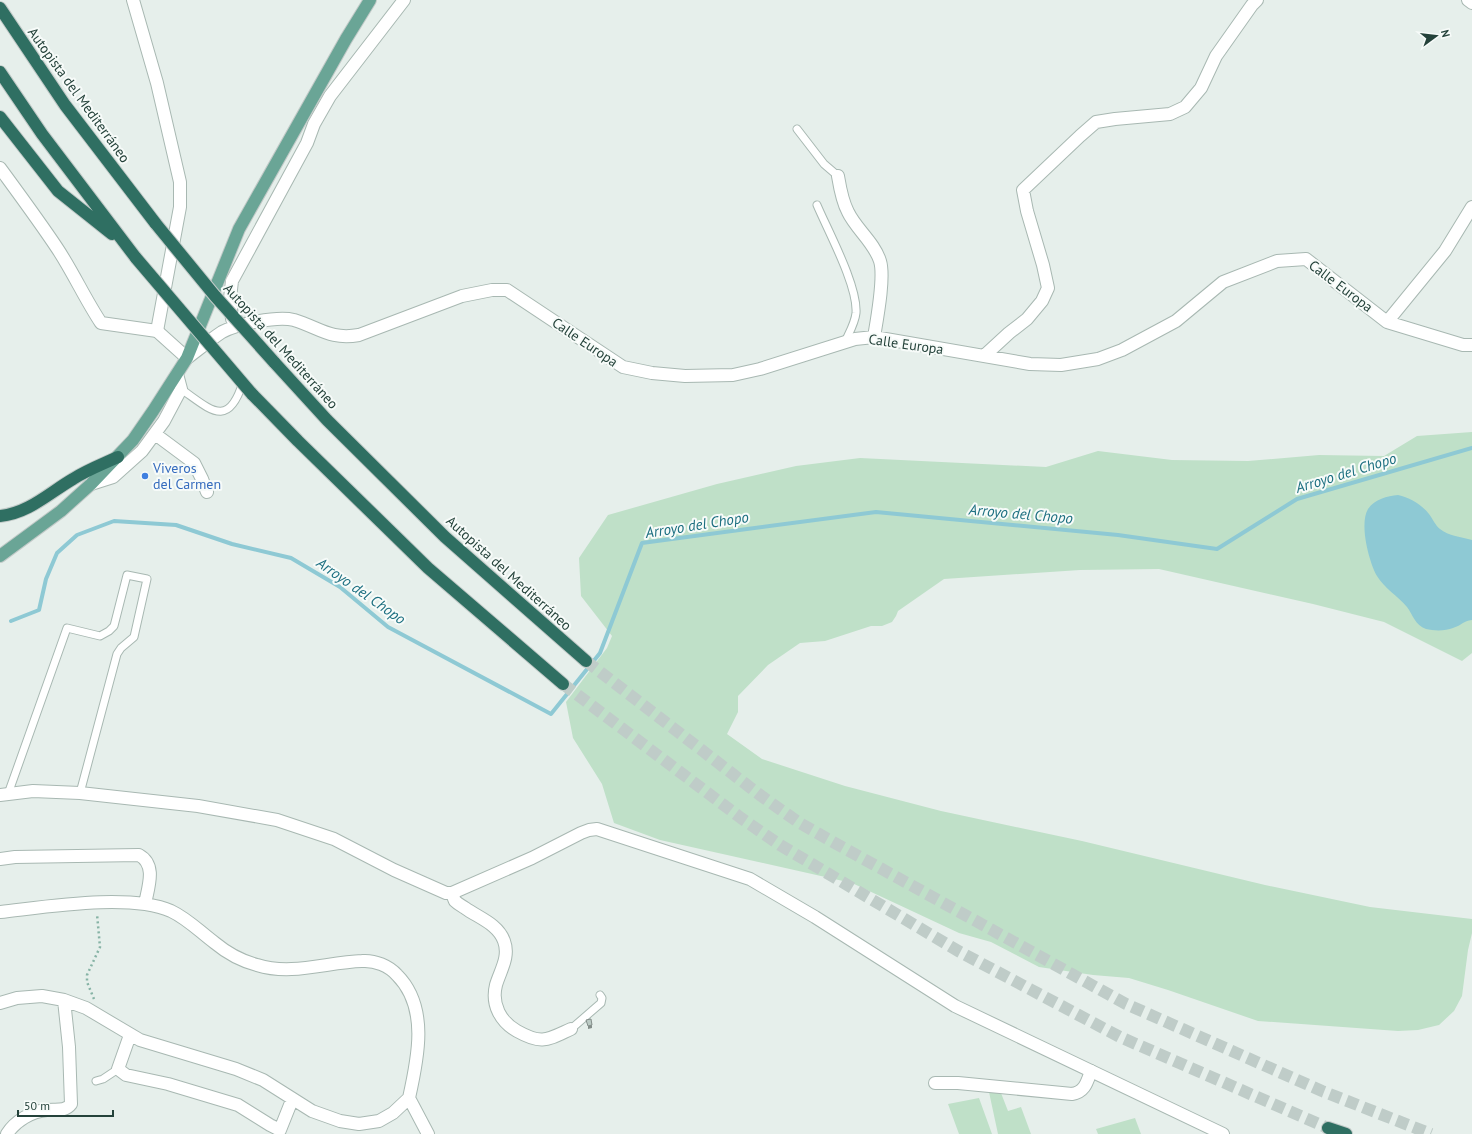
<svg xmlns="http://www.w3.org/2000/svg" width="1472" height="1134" viewBox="0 0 1472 1134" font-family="'PT Sans',sans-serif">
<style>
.green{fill:#bfe0c8}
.water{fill:#8ec9d4}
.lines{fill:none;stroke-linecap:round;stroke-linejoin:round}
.stream{stroke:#8ec9d4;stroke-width:4}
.motorway-tunnel{stroke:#bfccc8;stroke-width:12;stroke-dasharray:12 6;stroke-linecap:butt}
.service-casing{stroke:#a8b8b2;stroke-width:9}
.minor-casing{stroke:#a8b8b2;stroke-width:14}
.tertiary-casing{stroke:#a8b8b2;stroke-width:14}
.primary-casing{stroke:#c2cac8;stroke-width:14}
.motorway-casing{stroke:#c2cac8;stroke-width:14}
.path{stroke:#86b3a5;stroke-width:2.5;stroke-dasharray:2 3;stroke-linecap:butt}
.service{stroke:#fff;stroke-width:7}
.minor{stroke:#fff;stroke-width:12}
.tertiary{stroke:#fff;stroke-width:12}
.primary{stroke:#6aa596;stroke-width:12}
.motorway{stroke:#2f6f62;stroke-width:12}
.motorway-bridge-casing{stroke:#c2cac8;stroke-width:14;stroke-linecap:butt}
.motorway-bridge{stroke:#2f6f62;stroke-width:12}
.shaded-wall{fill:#838d89}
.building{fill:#bbcac4;stroke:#838d89}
.shop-dot{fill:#3f7fe0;stroke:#f7fbf9;stroke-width:1.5}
.labels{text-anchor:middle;stroke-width:4;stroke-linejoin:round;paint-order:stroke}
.street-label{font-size:14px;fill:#24423a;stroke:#f7fbf9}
.shop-label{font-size:14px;fill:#366cbe;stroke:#f7fbf9;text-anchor:start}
.water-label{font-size:15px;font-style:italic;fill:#1c6f80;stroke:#f7fbf9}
</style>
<rect width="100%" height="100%" fill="#e6efeb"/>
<path class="green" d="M1472,432V653L1462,661L1384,622L1313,604L1159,569L1080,570L944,579L898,611L896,616L892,622L882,626H871L825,641L800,643L768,665L738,696V712L727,734L762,759L845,786L941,811L1082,841L1265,885L1370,907L1472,919V933L1468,950L1462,996L1454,1011L1439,1025L1418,1030L1398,1031L1258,1021L1168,990L1129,978L1093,975L1039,967L991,942L959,933L852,883L660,840L614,823L602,784L573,738L566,702L607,648L612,636L581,596L579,558L608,515L717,484L796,466L860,458L1046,467L1098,451L1172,460L1248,461L1319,455L1384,456L1417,436Z
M989,1092L1001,1093L1008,1111L1021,1107L1031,1134H998Z
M979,1098L992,1134H959L948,1104Z
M1135,1118L1141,1134H1098L1096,1129Z"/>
<path class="water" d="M1398,495C1410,498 1421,504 1429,514C1433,519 1435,525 1440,529C1448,536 1462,537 1472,540V620C1463,621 1462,625 1453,628C1446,631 1434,631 1426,629C1415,625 1413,615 1407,607C1398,596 1384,588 1377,576C1369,562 1359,524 1368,509C1375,499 1387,496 1398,495Z"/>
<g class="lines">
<path class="stream" d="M11,621L39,610L46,579L57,553L77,535L114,521L176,525L232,544L291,558L340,587L388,627L551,714L600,653L642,543L876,512L1118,535L1217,549L1297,499L1472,448"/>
<path class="motorway-tunnel" d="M586,661L760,795L798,822L833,842L1126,1004L1322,1091L1431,1134
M563,684L741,818L780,845L960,952L1120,1037L1328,1128"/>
<g class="service-casing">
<path id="service" d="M797,129L824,164L838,176
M817,205C828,231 858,286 856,313C855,323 849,333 845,342
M181,389C210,409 228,430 243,382
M8,794L67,628L100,636L109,631L114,626L127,575L147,579L134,637L121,648L117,654L80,793
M571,1029L601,1003L602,998L600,995
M96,1081L103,1079L118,1069"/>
</g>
<g class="minor-casing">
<path id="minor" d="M133,0L157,83L180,182V207L157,331
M1468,0L1472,3
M838,176C840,188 842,201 848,212C856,229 874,242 880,261C885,277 877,319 874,337
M232,319L230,298L232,281L307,143L314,124L330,96L404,0
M1387,322L1463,345H1472
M984,356L1009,333L1027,319L1042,301L1048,288L1043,265L1027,211L1023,190L1080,136L1096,122L1115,119L1170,114L1185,107L1201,88L1216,56L1252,5L1257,0
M187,358C199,349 210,340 222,332C237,324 277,316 294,320C320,328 330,340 359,335L462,296L492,290H507L623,367L652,373L685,376L733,375L760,369L855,339L874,337L1030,364L1061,365L1098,359L1122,350L1176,321L1223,282L1277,261L1306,259L1387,322L1445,251L1472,207
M155,434L194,463L202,479L207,492
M91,484L113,477L142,451L164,421L181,389L177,374
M0,859L15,857L139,855C157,865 148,887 145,904
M452,893C453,896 454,899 455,901C458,904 462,906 465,908C479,918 498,924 504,941C510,957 500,971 496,985C491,1005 501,1022 517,1031C542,1045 547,1040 571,1029
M0,912C46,907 129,893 171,911C188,919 200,932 215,943C227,953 242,961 257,965C292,976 327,962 362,961C375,960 389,966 397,975C429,1007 418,1058 409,1098L428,1134
M0,1003L17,998L42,996L64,1000L86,1008L140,1040L236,1069L263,1080L312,1111L340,1121L359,1124L379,1121L393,1113L409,1098
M130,1035L118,1069L126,1075L168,1084L238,1105L270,1125L280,1130L292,1100
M935,1083H958L1072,1094C1085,1092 1087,1082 1091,1071
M7,1134C15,1121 32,1111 47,1110C56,1109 65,1112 71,1104L69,1047L64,1000"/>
</g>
<g class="tertiary-casing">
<path id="tertiary" d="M0,168C19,194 39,221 57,248C73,272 85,299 101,323L157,331L187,358
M0,795L33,791L80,793L198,806L277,820L334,839L394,870L446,893H452L532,858L581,833L589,830L597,829L750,879L815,917L955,1006L1223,1134"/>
</g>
<g class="primary-casing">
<path id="primary" d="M0,556L61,511L91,484L133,440L153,411L187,358L239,229L346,39L370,0"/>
</g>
<g class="motorway-casing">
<path id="motorway" d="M0,8L65,105L156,224
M0,72L42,134L136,258
M0,117L58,191L112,234
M274,362L327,420L445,537L586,661
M252,394L298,441L428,568L563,684
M0,516C29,513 49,493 73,479C87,470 103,464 118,457
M1328,1128L1346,1134"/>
</g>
<path class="path" d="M94,999L87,982V975L100,947L97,914"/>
<use href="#service" class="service"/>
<use href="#minor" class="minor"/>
<use href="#tertiary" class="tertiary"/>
<use href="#primary" class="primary"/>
<use href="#motorway" class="motorway"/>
<g class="motorway-bridge-casing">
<path id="motorway-bridge" d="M156,224L215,296L274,362
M136,258L252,394"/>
</g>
<use href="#motorway-bridge" class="motorway-bridge"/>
</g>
<path class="shaded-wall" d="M592,1025V1028L588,1029V1026Z"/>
<path class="building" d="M591,1019L592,1025L588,1026L586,1020Z"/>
<circle class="shop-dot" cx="145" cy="476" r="4"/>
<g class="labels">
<g class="street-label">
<text transform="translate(79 95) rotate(54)" y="5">Autopista del Mediterráneo</text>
<text transform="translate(1341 286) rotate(37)" y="5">Calle Europa</text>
<text transform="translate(585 342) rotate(34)" y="5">Calle Europa</text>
<text transform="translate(906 344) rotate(8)" y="5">Calle Europa</text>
<text transform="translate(281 346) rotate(48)" y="5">Autopista del Mediterráneo</text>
<text transform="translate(509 573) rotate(42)" y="5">Autopista del Mediterráneo</text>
</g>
<g class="shop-label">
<text x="153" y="473">Viveros<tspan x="153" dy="16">del Carmen</tspan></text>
</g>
<g class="water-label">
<text transform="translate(1346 473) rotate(-17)" y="5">Arroyo del Chopo</text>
<text transform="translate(1021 514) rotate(5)" y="5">Arroyo del Chopo</text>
<text transform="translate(697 525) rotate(-9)" y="5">Arroyo del Chopo</text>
<text transform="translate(361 591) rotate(35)" y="5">Arroyo del Chopo</text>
</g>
</g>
<g transform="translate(1436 36) rotate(75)" stroke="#f7fbf9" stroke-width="3" paint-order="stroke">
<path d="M0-3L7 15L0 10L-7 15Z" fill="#24423a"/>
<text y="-6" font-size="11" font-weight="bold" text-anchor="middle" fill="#24423a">N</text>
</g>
<path d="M18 1110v6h95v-6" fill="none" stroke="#24423a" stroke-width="2"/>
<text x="24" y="1110" font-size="12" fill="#24423a" stroke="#f7fbf9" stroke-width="3" paint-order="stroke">50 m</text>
</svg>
